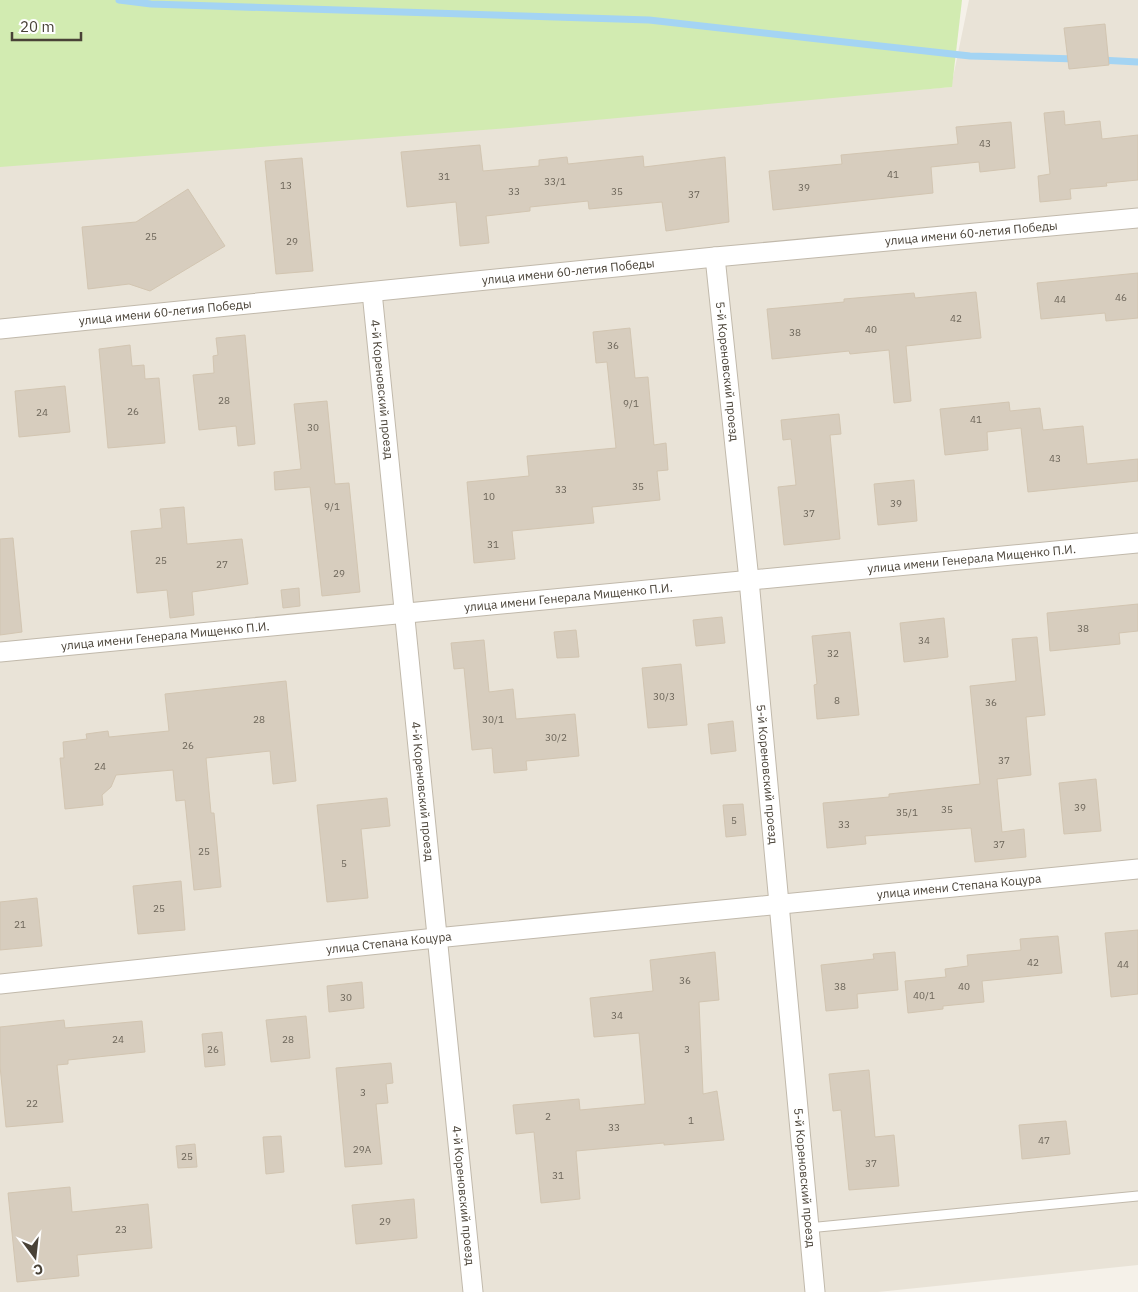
<svg xmlns="http://www.w3.org/2000/svg" width="1138" height="1292" viewBox="0 0 1138 1292" font-family="'IBM Plex Sans',sans-serif">
<style>
.residential{fill:#e9e3d7}
.green{fill:#d2ebb1}
.lines{fill:none;stroke-linecap:round;stroke-linejoin:round}
.stream{stroke:#a4d4f3;stroke-width:7}
.building{fill:#d7cdbe;stroke:#d2c5b1}
.service-casing{stroke:#c1b9ab;stroke-width:11}
.minor-casing{stroke:#c1b9ab;stroke-width:21}
.service{stroke:#fff;stroke-width:9}
.minor{stroke:#fff;stroke-width:19}
.labels{text-anchor:middle;stroke-width:4;stroke-linejoin:round;paint-order:stroke}
.number-label{font-size:10px;fill:#6c6559}
.street-label{font-size:12px;fill:#494237;stroke:#fff}
</style>
<rect width="100%" height="100%" fill="#f5f1e9"/>
<path class="residential" d="M969,0H1138V1265L878,1292H0V165L951,87Z"/>
<path class="green" d="M0,0H962L952,87L509,128L0,167Z"/>
<g class="lines">
<path class="stream" d="M119,0L151,4L649,20L970,56L1076,59
M1100,60L1138,62"/>
</g>
<path class="building" d="M1105,24L1109,65L1069,69L1064,28Z
M1064,111L1065,125L1100,121L1102,139L1138,135V180L1106,183L1107,186L1070,189L1071,199L1040,202L1038,176L1050,174L1044,113Z
M1011,122L1015,168L980,172L979,162L931,167L933,193L773,210L769,171L842,164L841,155L958,144L956,127Z
M480,145L483,171L539,166V160L567,157L568,164L643,156L644,167L725,157L729,222L666,231L662,202L589,209L588,201L530,207V211L486,216L489,243L460,246L456,202L407,207L401,152Z
M302,158L313,271L276,274L265,161Z
M188,189L225,246L150,291L129,284L88,289L82,227L136,222Z
M1138,273V318L1106,321L1105,313L1041,319L1037,283Z
M976,292L981,338L906,346L911,401L894,403L889,350L850,354L849,351L772,359L767,309L844,302V299L914,293L915,298Z
M630,328L635,378L648,377L654,445L666,443L668,470L657,471L660,500L592,507L594,523L512,531L515,559L474,563L467,482L529,476L527,456L616,448L607,362L596,363L593,332Z
M245,335L255,444L238,446L236,426L199,430L193,375L214,373L213,356L218,355L216,338Z
M130,345L132,366L144,365L145,379L159,378L165,443L108,448L99,349Z
M65,386L70,432L19,437L15,391Z
M327,401L335,484L349,483L360,592L322,596L310,487L275,490L274,472L301,469L294,404Z
M1009,402L1010,411L1040,408L1043,430L1083,426L1087,464L1138,459V481L1028,492L1021,428L987,432L988,450L945,455L940,409Z
M839,414L841,434L830,435L840,539L784,545L778,487L796,485L791,439L783,440L781,420Z
M914,480L917,521L878,525L874,484Z
M184,507L187,544L242,539L248,584L192,592L194,615L170,618L167,590L137,593L131,531L162,528L160,509Z
M13,538L22,632L0,635V539Z
M299,588L300,606L283,608L281,590Z
M1138,604V631L1119,633L1120,644L1050,651L1047,613Z
M722,617L725,643L696,646L693,620Z
M944,618L948,657L904,662L900,623Z
M576,630L579,657L557,658L554,632Z
M850,632L859,715L817,719L814,685L817,684L812,636Z
M1037,637L1045,715L1026,717L1031,775L997,779L1002,832L1024,829L1026,857L975,862L971,828L865,836L866,844L827,848L823,803L889,797V794L980,784L970,686L1016,681L1012,639Z
M484,640L489,692L513,689L516,719L575,714L579,756L526,761L527,770L494,773L492,748L472,750L464,668L454,669L451,643Z
M681,664L687,725L648,728L642,668Z
M286,681L296,781L273,784L270,751L206,758L211,813H214L221,887L194,890L185,800L176,801L173,770L116,775L111,787L102,795L103,805L65,809L60,758H64L63,742L87,739L86,734L108,731L109,737L169,731L165,694Z
M733,721L736,751L711,754L708,724Z
M1096,779L1101,831L1064,834L1059,783Z
M387,798L390,826L361,829L368,898L327,902L317,805Z
M743,804L746,835L726,837L723,805Z
M181,881L185,930L138,934L133,886Z
M37,898L42,946L0,950V902Z
M1138,930V994L1111,997L1105,933Z
M1058,936L1062,973L982,981L984,1002L943,1006V1009L908,1013L905,981L946,977L945,969L968,966L967,955L1021,950L1020,939Z
M715,952L719,1000L699,1002L703,1094L717,1091L724,1140L664,1145V1143L576,1151L580,1199L541,1203L534,1132L516,1134L513,1105L579,1099L580,1110L645,1104L639,1033L594,1037L590,998L653,991L650,960Z
M895,952L898,990L857,994L858,1008L826,1011L821,965L874,959L873,954Z
M362,982L364,1008L329,1012L327,986Z
M306,1016L310,1058L271,1062L266,1020Z
M64,1020L65,1028L142,1021L145,1052L68,1060V1064L57,1065L63,1122L6,1127L0,1066V1027Z
M222,1032L225,1065L205,1067L202,1034Z
M391,1063L393,1083L386,1084L388,1103L376,1104L382,1164L345,1167L336,1068Z
M869,1070L875,1137L894,1135L899,1186L849,1190L841,1110L833,1111L829,1074Z
M1066,1121L1070,1154L1022,1159L1019,1125Z
M281,1136L284,1172L266,1174L263,1137Z
M195,1144L197,1167L178,1168L176,1146Z
M70,1187L72,1212L148,1204L152,1248L77,1255L79,1276L17,1282L8,1193Z
M414,1199L417,1238L356,1244L352,1205Z"/>
<g class="lines">
<g class="service-casing">
<path id="service" d="M808,1228L1138,1196"/>
</g>
<g class="minor-casing">
<g id="minor">
<path id="s1" d="M715,257L749,580L815,1292"/>
<path id="s2" d="M372,292L473,1292"/>
<path id="s3" d="M0,329L715,257L1138,218"/>
<path id="s4" d="M0,652L1138,543"/>
<path id="s5" d="M0,984L436,938L1138,869"/>
</g>
</g>
<use href="#service" class="service"/>
<use href="#minor" class="minor"/>
</g>
<g class="labels">
<g class="number-label">
<text x="985" y="147">43</text>
<text x="893" y="178">41</text>
<text x="444" y="180">31</text>
<text x="555" y="185">33/1</text>
<text x="286" y="189">13</text>
<text x="804" y="191">39</text>
<text x="514" y="195">33</text>
<text x="617" y="195">35</text>
<text x="694" y="198">37</text>
<text x="151" y="240">25</text>
<text x="292" y="245">29</text>
<text x="1121" y="301">46</text>
<text x="1060" y="303">44</text>
<text x="956" y="322">42</text>
<text x="871" y="333">40</text>
<text x="795" y="336">38</text>
<text x="613" y="349">36</text>
<text x="224" y="404">28</text>
<text x="631" y="407">9/1</text>
<text x="133" y="415">26</text>
<text x="42" y="416">24</text>
<text x="976" y="423">41</text>
<text x="313" y="431">30</text>
<text x="1055" y="462">43</text>
<text x="638" y="490">35</text>
<text x="561" y="493">33</text>
<text x="489" y="500">10</text>
<text x="896" y="507">39</text>
<text x="332" y="510">9/1</text>
<text x="809" y="517">37</text>
<text x="493" y="548">31</text>
<text x="161" y="564">25</text>
<text x="222" y="568">27</text>
<text x="339" y="577">29</text>
<text x="1083" y="632">38</text>
<text x="924" y="644">34</text>
<text x="833" y="657">32</text>
<text x="664" y="700">30/3</text>
<text x="837" y="704">8</text>
<text x="991" y="706">36</text>
<text x="259" y="723">28</text>
<text x="493" y="723">30/1</text>
<text x="556" y="741">30/2</text>
<text x="188" y="749">26</text>
<text x="1004" y="764">37</text>
<text x="100" y="770">24</text>
<text x="1080" y="811">39</text>
<text x="947" y="813">35</text>
<text x="907" y="816">35/1</text>
<text x="734" y="824">5</text>
<text x="844" y="828">33</text>
<text x="999" y="848">37</text>
<text x="204" y="855">25</text>
<text x="344" y="867">5</text>
<text x="159" y="912">25</text>
<text x="20" y="928">21</text>
<text x="1033" y="966">42</text>
<text x="1123" y="968">44</text>
<text x="685" y="984">36</text>
<text x="840" y="990">38</text>
<text x="964" y="990">40</text>
<text x="924" y="999">40/1</text>
<text x="346" y="1001">30</text>
<text x="617" y="1019">34</text>
<text x="118" y="1043">24</text>
<text x="288" y="1043">28</text>
<text x="213" y="1053">26</text>
<text x="687" y="1053">3</text>
<text x="363" y="1096">3</text>
<text x="32" y="1107">22</text>
<text x="548" y="1120">2</text>
<text x="691" y="1124">1</text>
<text x="614" y="1131">33</text>
<text x="1044" y="1144">47</text>
<text x="362" y="1153">29А</text>
<text x="187" y="1160">25</text>
<text x="871" y="1167">37</text>
<text x="558" y="1179">31</text>
<text x="385" y="1225">29</text>
<text x="121" y="1233">23</text>
</g>
<g class="street-label">
<text dy="4" stroke="none"><textPath href="#s3" startOffset="976">улица имени 60-летия Победы</textPath></text>
<text dy="4" stroke="none"><textPath href="#s3" startOffset="571">улица имени 60-летия Победы</textPath></text>
<text dy="4" stroke="none"><textPath href="#s3" startOffset="166">улица имени 60-летия Победы</textPath></text>
<text dy="4" stroke="none"><textPath href="#s1" startOffset="115">5-й Кореновский проезд</textPath></text>
<text dy="4" stroke="none"><textPath href="#s2" startOffset="98">4-й Кореновский проезд</textPath></text>
<text dy="4" stroke="none"><textPath href="#s4" startOffset="976">улица имени Генерала Мищенко П.И.</textPath></text>
<text dy="4" stroke="none"><textPath href="#s4" startOffset="571">улица имени Генерала Мищенко П.И.</textPath></text>
<text dy="4" stroke="none"><textPath href="#s4" startOffset="166">улица имени Генерала Мищенко П.И.</textPath></text>
<text dy="4" stroke="none"><textPath href="#s1" startOffset="520">5-й Кореновский проезд</textPath></text>
<text dy="4" stroke="none"><textPath href="#s2" startOffset="502">4-й Кореновский проезд</textPath></text>
<text dy="4" stroke="none"><textPath href="#s5" startOffset="964">улица имени Степана Коцура</textPath></text>
<text dy="4" stroke="none"><textPath href="#s5" startOffset="391">улица Степана Коцура</textPath></text>
<text dy="4" stroke="none"><textPath href="#s1" startOffset="925">5-й Кореновский проезд</textPath></text>
<text dy="4" stroke="none"><textPath href="#s2" startOffset="908">4-й Кореновский проезд</textPath></text>
</g>
</g>
<g transform="translate(35 1257) rotate(165)" stroke="#ffffff" stroke-width="4" paint-order="stroke">
<path d="M0-4L9 19L0 12L-9 19Z" fill="#494237"/>
<text y="-8" font-size="14" font-weight="bold" text-anchor="middle" fill="#494237">С</text>
</g>
<path d="M12 32v8h69v-8" fill="none" stroke="#494237" stroke-width="2.5"/>
<text x="20" y="32" font-size="15" fill="#494237" stroke="#ffffff" stroke-width="4" paint-order="stroke">20 m</text>
</svg>
